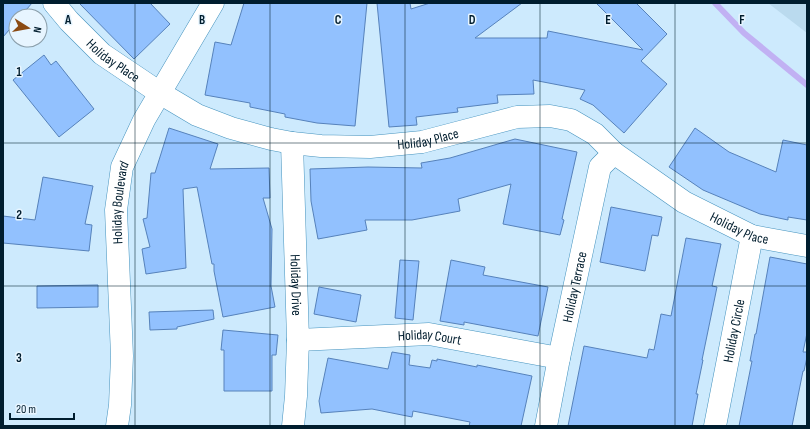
<svg xmlns="http://www.w3.org/2000/svg" width="810" height="429" viewBox="0 0 810 429" font-family="'Sofia Sans Condensed',sans-serif">
<style>
.built{fill:#badaee}
.lines{fill:none;stroke-linecap:round;stroke-linejoin:round}
.stream{stroke:#c1b1f3;stroke-width:6}
.building{fill:#92c1fe;stroke:#5682bb}
.street-casing{stroke:#4593be;stroke-width:23}
.street{stroke:#fff;stroke-width:22}
.grid{fill:none;stroke:#001d2e;stroke-width:1;stroke-opacity:0.55}
.labels{text-anchor:middle;stroke-width:3;stroke-linejoin:round;paint-order:stroke}
.street-label{font-size:14px;fill:#001d2e;stroke:#e7f5ff}
.grid-label{font-size:13px;text-anchor:middle;font-weight:bold;fill:#001d2e;stroke:#e7f5ff;stroke-width:3;stroke-linejoin:round;paint-order:stroke}
</style>
<rect width="100%" height="100%" fill="#cdeafd"/>
<path class="built" d="M768,3H807V33Z"/>
<g class="lines">
<path class="stream" d="M715,3L744,33L807,85"/>
</g>
<path class="building" d="M3,3H32L21,16H16V22L3,37Z
M79,3H150L170,24L134,59Z
M244,3H367L355,126L317,123L285,117V114L250,107V103L205,95L215,42L231,45Z
M377,3H410L411,9L430,3H522L475,38H547L548,31L643,50L596,3H636L667,34L641,61L667,84L624,133L593,105L580,99L585,90L533,80L534,94L497,95L498,103L457,108L458,112L416,117L417,125L389,127Z
M44,55L51,65L56,61L94,109L59,137L13,80Z
M169,128L218,144L210,169L269,168L270,198H263L272,229L271,286L275,307L223,317L214,271V264H212L197,187L183,189L186,268L146,274L142,249L150,247L143,219L147,218L151,173H155Z
M695,128L729,152L776,172L783,140L807,145V220L788,217V220L760,214L703,190L669,167Z
M515,139L577,152L562,219L564,220L560,235L503,224L511,184L458,199L460,211L412,220H365L367,230L318,239L311,201L310,169L368,167L422,168L421,163L450,158Z
M43,177L93,186L85,224L92,225L89,251L3,243V216L35,220Z
M611,207L662,217L658,236L652,235L645,271L600,262Z
M686,238L721,244L712,286L717,287L702,360H703L696,394H698L692,426H568L584,346L647,358L649,349L654,350L661,314L671,316Z
M770,257L807,264V333L803,352H807V357L804,371H803L792,426H739L752,361H750L755,334H756Z
M400,260L419,261L413,320L395,318Z
M451,260L485,267L483,275L548,287L538,336L464,322V325L440,321Z
M98,285V307L37,308V286Z
M319,287L361,295L356,322L314,314Z
M213,310L214,319L177,327V329L150,330L149,312Z
M223,330L278,335L276,355H272V391H224V350H221Z
M392,352L410,355L409,365L430,368L432,360L437,361V359L477,367V365L532,376L521,426H469L470,422L413,411L412,417L372,409L321,413L319,401L328,358L388,369Z"/>
<g class="lines">
<g class="street-casing">
<g id="street">
<path id="s1" d="M54,3L69,21L102,54L160,93L197,115L231,128L271,139L292,143L321,146L370,147L422,142L517,117L550,116L571,120L595,134L614,153L684,202L752,236L807,246"/>
<path id="s2" d="M292,143L298,340L296,396L293,426"/>
<path id="s3" d="M298,340L429,334L559,358"/>
<path id="s4" d="M117,426L120,405L122,356L116,210L122,167L144,120L213,3"/>
<path id="s5" d="M546,426L559,358L600,167L614,153"/>
<path id="s6" d="M715,426L752,236"/>
</g>
</g>
<use href="#street" class="street"/>
</g>
<path class="grid" d="M135,3V426M270,3V426M405,3V426M540,3V426M675,3V426M3,143H807M3,286H807"/>
<g class="labels">
<g class="street-label">
<text dy="5" stroke="none"><textPath href="#s1" startOffset="83">Holiday Place</textPath></text>
<text dy="5" stroke="none"><textPath href="#s1" startOffset="419">Holiday Place</textPath></text>
<text dy="5" stroke="none"><textPath href="#s4" startOffset="224">Holiday Boulevard</textPath></text>
<text dy="5" stroke="none"><textPath href="#s1" startOffset="767">Holiday Place</textPath></text>
<text dy="5" stroke="none"><textPath href="#s2" startOffset="142">Holiday Drive</textPath></text>
<text dy="5" stroke="none"><textPath href="#s5" startOffset="142">Holiday Terrace</textPath></text>
<text dy="5" stroke="none"><textPath href="#s6" startOffset="97">Holiday Circle</textPath></text>
<text dy="5" stroke="none"><textPath href="#s3" startOffset="132">Holiday Court</textPath></text>
</g>
</g>
<g class="grid-label">
<text x="68" y="24">A</text>
<text x="202" y="24">B</text>
<text x="338" y="24">C</text>
<text x="472" y="24">D</text>
<text x="608" y="24">E</text>
<text x="742" y="24">F</text>
<text x="19" y="76">1</text>
<text x="19" y="219">2</text>
<text x="19" y="362">3</text>
</g>
<rect width="810" height="429" fill="none" stroke="#001d2e" stroke-width="8"/>
<g transform="translate(28 28) rotate(101)"><circle r="19" fill="#e7f5ff" stroke="#8b9fab"/>
<path d="M0-3L7 15L0 10L-7 15Z" fill="#8a4a13"/>
<text y="-6" font-size="11" font-weight="bold" text-anchor="middle" fill="#001d2e">N</text>
</g>
<path d="M10 413v6h64v-6" fill="none" stroke="#001d2e" stroke-width="2"/>
<text x="16" y="413" font-size="12" fill="#001d2e" stroke="#e7f5ff" stroke-width="3" paint-order="stroke">20 m</text>
</svg>
